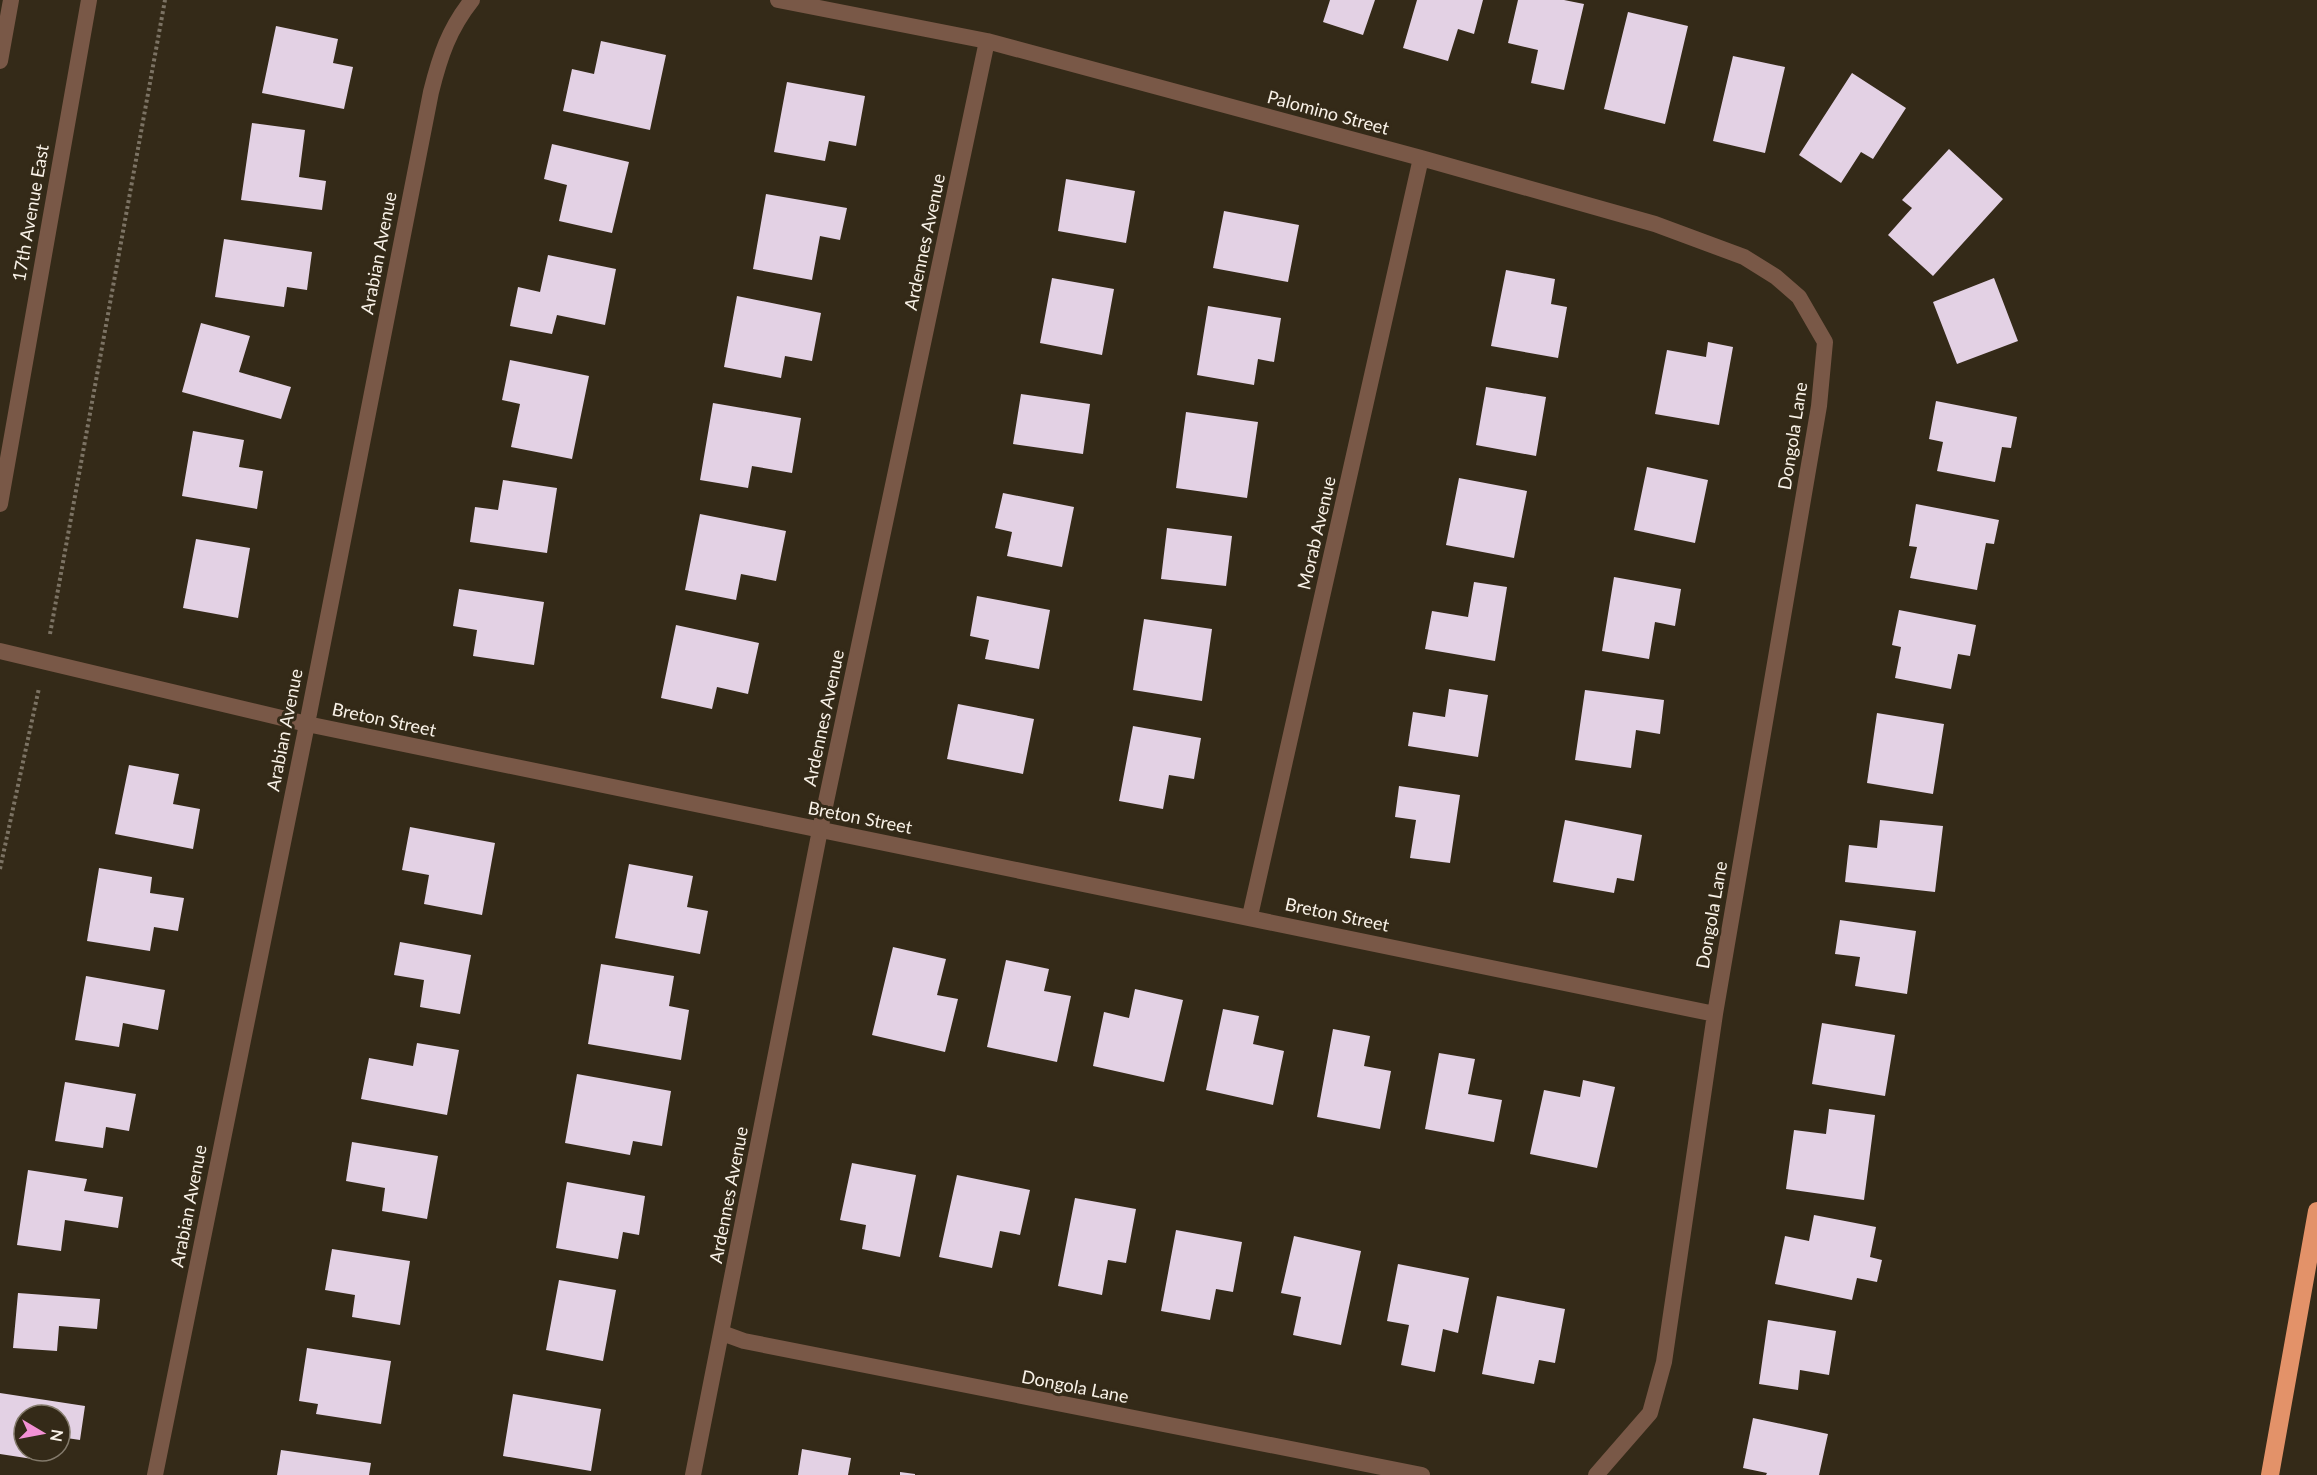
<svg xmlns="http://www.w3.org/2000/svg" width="2317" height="1475" viewBox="0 0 2317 1475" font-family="Lato,sans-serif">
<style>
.building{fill:#e3d1e4}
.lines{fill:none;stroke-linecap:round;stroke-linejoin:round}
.path{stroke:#7c7364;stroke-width:4;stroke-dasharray:3 3;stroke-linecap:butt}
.minor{stroke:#795847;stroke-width:16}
.tertiary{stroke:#795847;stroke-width:16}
.motorway{stroke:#e39269;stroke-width:18}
.labels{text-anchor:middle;stroke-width:6;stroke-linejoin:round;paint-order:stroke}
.street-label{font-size:18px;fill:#f9f2e8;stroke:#342a18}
</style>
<rect width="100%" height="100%" fill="#342a18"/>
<path class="building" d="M1330,0H1375L1363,35L1323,22Z
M1417,0H1483L1474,34L1458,29L1448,61L1403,48Z
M1518,0H1564L1584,4L1564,90L1531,83L1538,50L1508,43Z
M1628,12L1688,26L1665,124L1604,109Z
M276,26L338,39L333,63L353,67L344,109L262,93Z
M601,41L666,55L650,130L563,111L572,69L594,74Z
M1733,56L1785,67L1765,153L1713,141Z
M1852,73L1906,108L1873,159L1861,152L1841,183L1799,155Z
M787,82L865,96L856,146L829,141L825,161L774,152Z
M252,123L305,130L299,177L326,181L322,210L241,200Z
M552,144L629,162L612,233L559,221L567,185L544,179Z
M1949,149L2003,199L1933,276L1888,235L1912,208L1902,200Z
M1066,179L1135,191L1126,243L1058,231Z
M766,194L847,208L840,240L820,236L812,280L753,269Z
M1224,211L1299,225L1288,282L1213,268Z
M224,239L312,252L307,290L287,287L284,307L215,297Z
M548,255L616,269L605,325L557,315L552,334L510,326L518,287L540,292Z
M1506,270L1555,279L1551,304L1567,307L1558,358L1491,346Z
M1052,278L1114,289L1102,355L1040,343Z
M1994,278L2018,341L1957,364L1933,302Z
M737,296L821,313L812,361L785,356L781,378L724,367Z
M1208,306L1281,318L1274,362L1258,359L1254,385L1197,375Z
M201,323L250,336L239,372L291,387L281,419L182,392Z
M1708,342L1733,347L1719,425L1655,414L1667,350L1706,357Z
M510,360L589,376L572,459L511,447L520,404L502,400Z
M1486,387L1546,397L1536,456L1476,445Z
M1021,394L1090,404L1083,454L1013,444Z
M1936,401L2017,417L2011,448L2002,447L1995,482L1937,471L1943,442L1929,439Z
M713,403L801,418L792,473L752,466L748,488L700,480Z
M1186,412L1258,422L1247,498L1176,488Z
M193,431L244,440L239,467L263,471L257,509L182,496Z
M1647,467L1708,480L1695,543L1634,530Z
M1459,478L1527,491L1514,558L1446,545Z
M503,480L557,488L547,553L470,542L475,507L498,510Z
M1003,493L1074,507L1062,567L1007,556L1012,532L995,528Z
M1916,504L1999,520L1994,544L1986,543L1977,590L1910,578L1917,547L1909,546Z
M700,514L786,531L776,581L741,574L736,600L685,590Z
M1167,528L1232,536L1226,586L1161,579Z
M196,539L250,548L238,618L183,608Z
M1614,577L1681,589L1675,626L1655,622L1649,659L1602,651Z
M1474,582L1507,587L1495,661L1425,649L1432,611L1468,617Z
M459,589L544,602L534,665L473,656L477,630L453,626Z
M977,596L1050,610L1039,669L985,659L989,640L970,636Z
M1899,610L1976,625L1970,656L1958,654L1951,689L1895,678L1901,647L1892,645Z
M1144,619L1212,629L1202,701L1133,690Z
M676,625L759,643L748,694L717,687L712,709L661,698Z
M1449,689L1488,695L1478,757L1408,746L1413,712L1445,717Z
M1585,690L1664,700L1660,734L1636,730L1631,768L1575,760Z
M958,704L1034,719L1023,774L947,759Z
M1877,713L1944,724L1933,794L1867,783Z
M1133,726L1201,738L1194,779L1169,775L1163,809L1119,801Z
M129,765L179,774L173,804L200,809L193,849L115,834Z
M1399,786L1460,795L1450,863L1410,858L1416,820L1395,817Z
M1565,820L1642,835L1634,881L1617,878L1614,893L1553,882Z
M1880,820L1943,826L1935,892L1845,882L1849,845L1877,848Z
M410,827L495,843L482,915L424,904L429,875L402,870Z
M629,864L693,876L687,907L708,911L700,954L615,938Z
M99,868L152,877L150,893L184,898L178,931L154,927L150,951L87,941Z
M1840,920L1916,931L1907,994L1855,986L1860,957L1835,954Z
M400,942L471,955L460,1014L420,1007L424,980L394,975Z
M893,947L946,959L937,995L958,999L945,1052L872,1035Z
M1006,960L1049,969L1044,991L1071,996L1057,1062L987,1047Z
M601,964L674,976L669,1006L689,1010L681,1060L588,1044Z
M86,976L165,990L158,1030L123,1023L119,1047L75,1040Z
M1135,989L1183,1000L1164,1082L1093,1066L1104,1012L1129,1018Z
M1223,1009L1259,1016L1253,1044L1284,1051L1273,1105L1206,1090Z
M1822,1023L1895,1035L1885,1096L1812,1084Z
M1333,1029L1370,1036L1364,1066L1391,1071L1380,1129L1317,1117Z
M417,1043L459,1050L447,1115L361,1099L369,1058L413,1066Z
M1439,1053L1475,1059L1468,1094L1502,1100L1494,1142L1425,1129Z
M577,1074L671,1091L662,1146L633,1141L630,1155L565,1143Z
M1583,1080L1615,1087L1597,1168L1530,1154L1544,1090L1580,1097Z
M65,1082L136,1094L129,1131L106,1127L103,1148L55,1141Z
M1829,1109L1875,1115L1864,1200L1786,1189L1794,1130L1826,1134Z
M352,1142L438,1156L427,1219L382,1211L385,1188L346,1181Z
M852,1163L916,1175L900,1257L862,1249L866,1225L840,1220Z
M28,1170L87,1179L84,1191L123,1197L118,1228L65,1220L61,1251L17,1245Z
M957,1175L1030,1190L1020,1235L1000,1231L992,1268L939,1257Z
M567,1182L645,1196L639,1235L623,1232L618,1259L556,1248Z
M1075,1198L1136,1209L1126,1263L1108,1260L1102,1295L1058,1286Z
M1814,1215L1876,1227L1870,1257L1882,1260L1877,1282L1857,1278L1852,1300L1775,1284L1785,1236L1809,1241Z
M1176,1230L1242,1242L1233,1292L1216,1289L1210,1320L1161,1311Z
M1294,1236L1361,1251L1341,1345L1293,1335L1301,1297L1281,1293Z
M332,1249L410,1261L400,1325L352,1317L355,1295L325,1290Z
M1398,1264L1469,1278L1458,1333L1443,1329L1435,1372L1401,1365L1409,1325L1387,1321Z
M559,1280L616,1290L603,1361L546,1350Z
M18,1293L100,1299L97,1329L59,1326L57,1351L13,1348Z
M1497,1296L1565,1309L1555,1363L1539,1360L1534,1384L1482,1374Z
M1768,1320L1836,1331L1829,1375L1800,1370L1798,1390L1759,1384Z
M307,1348L391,1361L381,1424L316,1414L318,1404L299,1401Z
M0,1393L85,1406L80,1440L60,1437V1415H24V1451H40L39,1460L0,1454Z
M513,1394L601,1409L591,1471L503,1456Z
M1753,1418L1828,1434L1819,1475H1766L1767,1473L1743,1468Z
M802,1449L851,1458L848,1475H798Z
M281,1450L371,1463L369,1475H277Z
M900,1472L915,1474V1475H900Z"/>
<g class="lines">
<path class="path" d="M50,634L165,0
M0,869L39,688"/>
<path class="minor" d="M778,0L987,41L1421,158L1655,224L1744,257L1776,277L1799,297L1825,342L1819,406L1715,1014L1664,1362L1650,1413L1596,1475
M0,651L307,724L1715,1014
M1250,916L1421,158
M722,1333L744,1341L1422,1475
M155,1475L307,724L431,92C440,56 449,29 472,0
M693,1475L820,830L987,41"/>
<path class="tertiary" d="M0,61L11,0
M0,504L89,0"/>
<path class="motorway" d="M2270,1475L2317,1211"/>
</g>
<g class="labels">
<g class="street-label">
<text transform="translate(1328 113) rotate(15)" y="6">Palomino Street</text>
<text transform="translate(31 213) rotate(-80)" y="6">17th Avenue East</text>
<text transform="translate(925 242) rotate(-78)" y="6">Ardennes Avenue</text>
<text transform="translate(379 253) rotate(-79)" y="6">Arabian Avenue</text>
<text transform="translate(1793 436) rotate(-81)" y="6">Dongola Lane</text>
<text transform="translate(1317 533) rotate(-77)" y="6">Morab Avenue</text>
<text transform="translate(824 718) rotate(-78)" y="6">Ardennes Avenue</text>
<text transform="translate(384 720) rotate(12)" y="6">Breton Street</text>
<text transform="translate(285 730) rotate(-79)" y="6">Arabian Avenue</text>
<text transform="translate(860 818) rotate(11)" y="6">Breton Street</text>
<text transform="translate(1337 915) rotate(12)" y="6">Breton Street</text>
<text transform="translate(1712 915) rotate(-80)" y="6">Dongola Lane</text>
<text transform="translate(729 1195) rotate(-79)" y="6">Ardennes Avenue</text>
<text transform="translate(189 1206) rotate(-79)" y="6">Arabian Avenue</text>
<text transform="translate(1075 1387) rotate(11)" y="6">Dongola Lane</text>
</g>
</g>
<g transform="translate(42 1433) rotate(100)"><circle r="28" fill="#342a18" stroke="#837a6b" stroke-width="1.5"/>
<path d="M0-4.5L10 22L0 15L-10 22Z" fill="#f391d5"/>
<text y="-9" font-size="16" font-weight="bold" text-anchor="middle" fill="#f9f2e8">N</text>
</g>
</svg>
